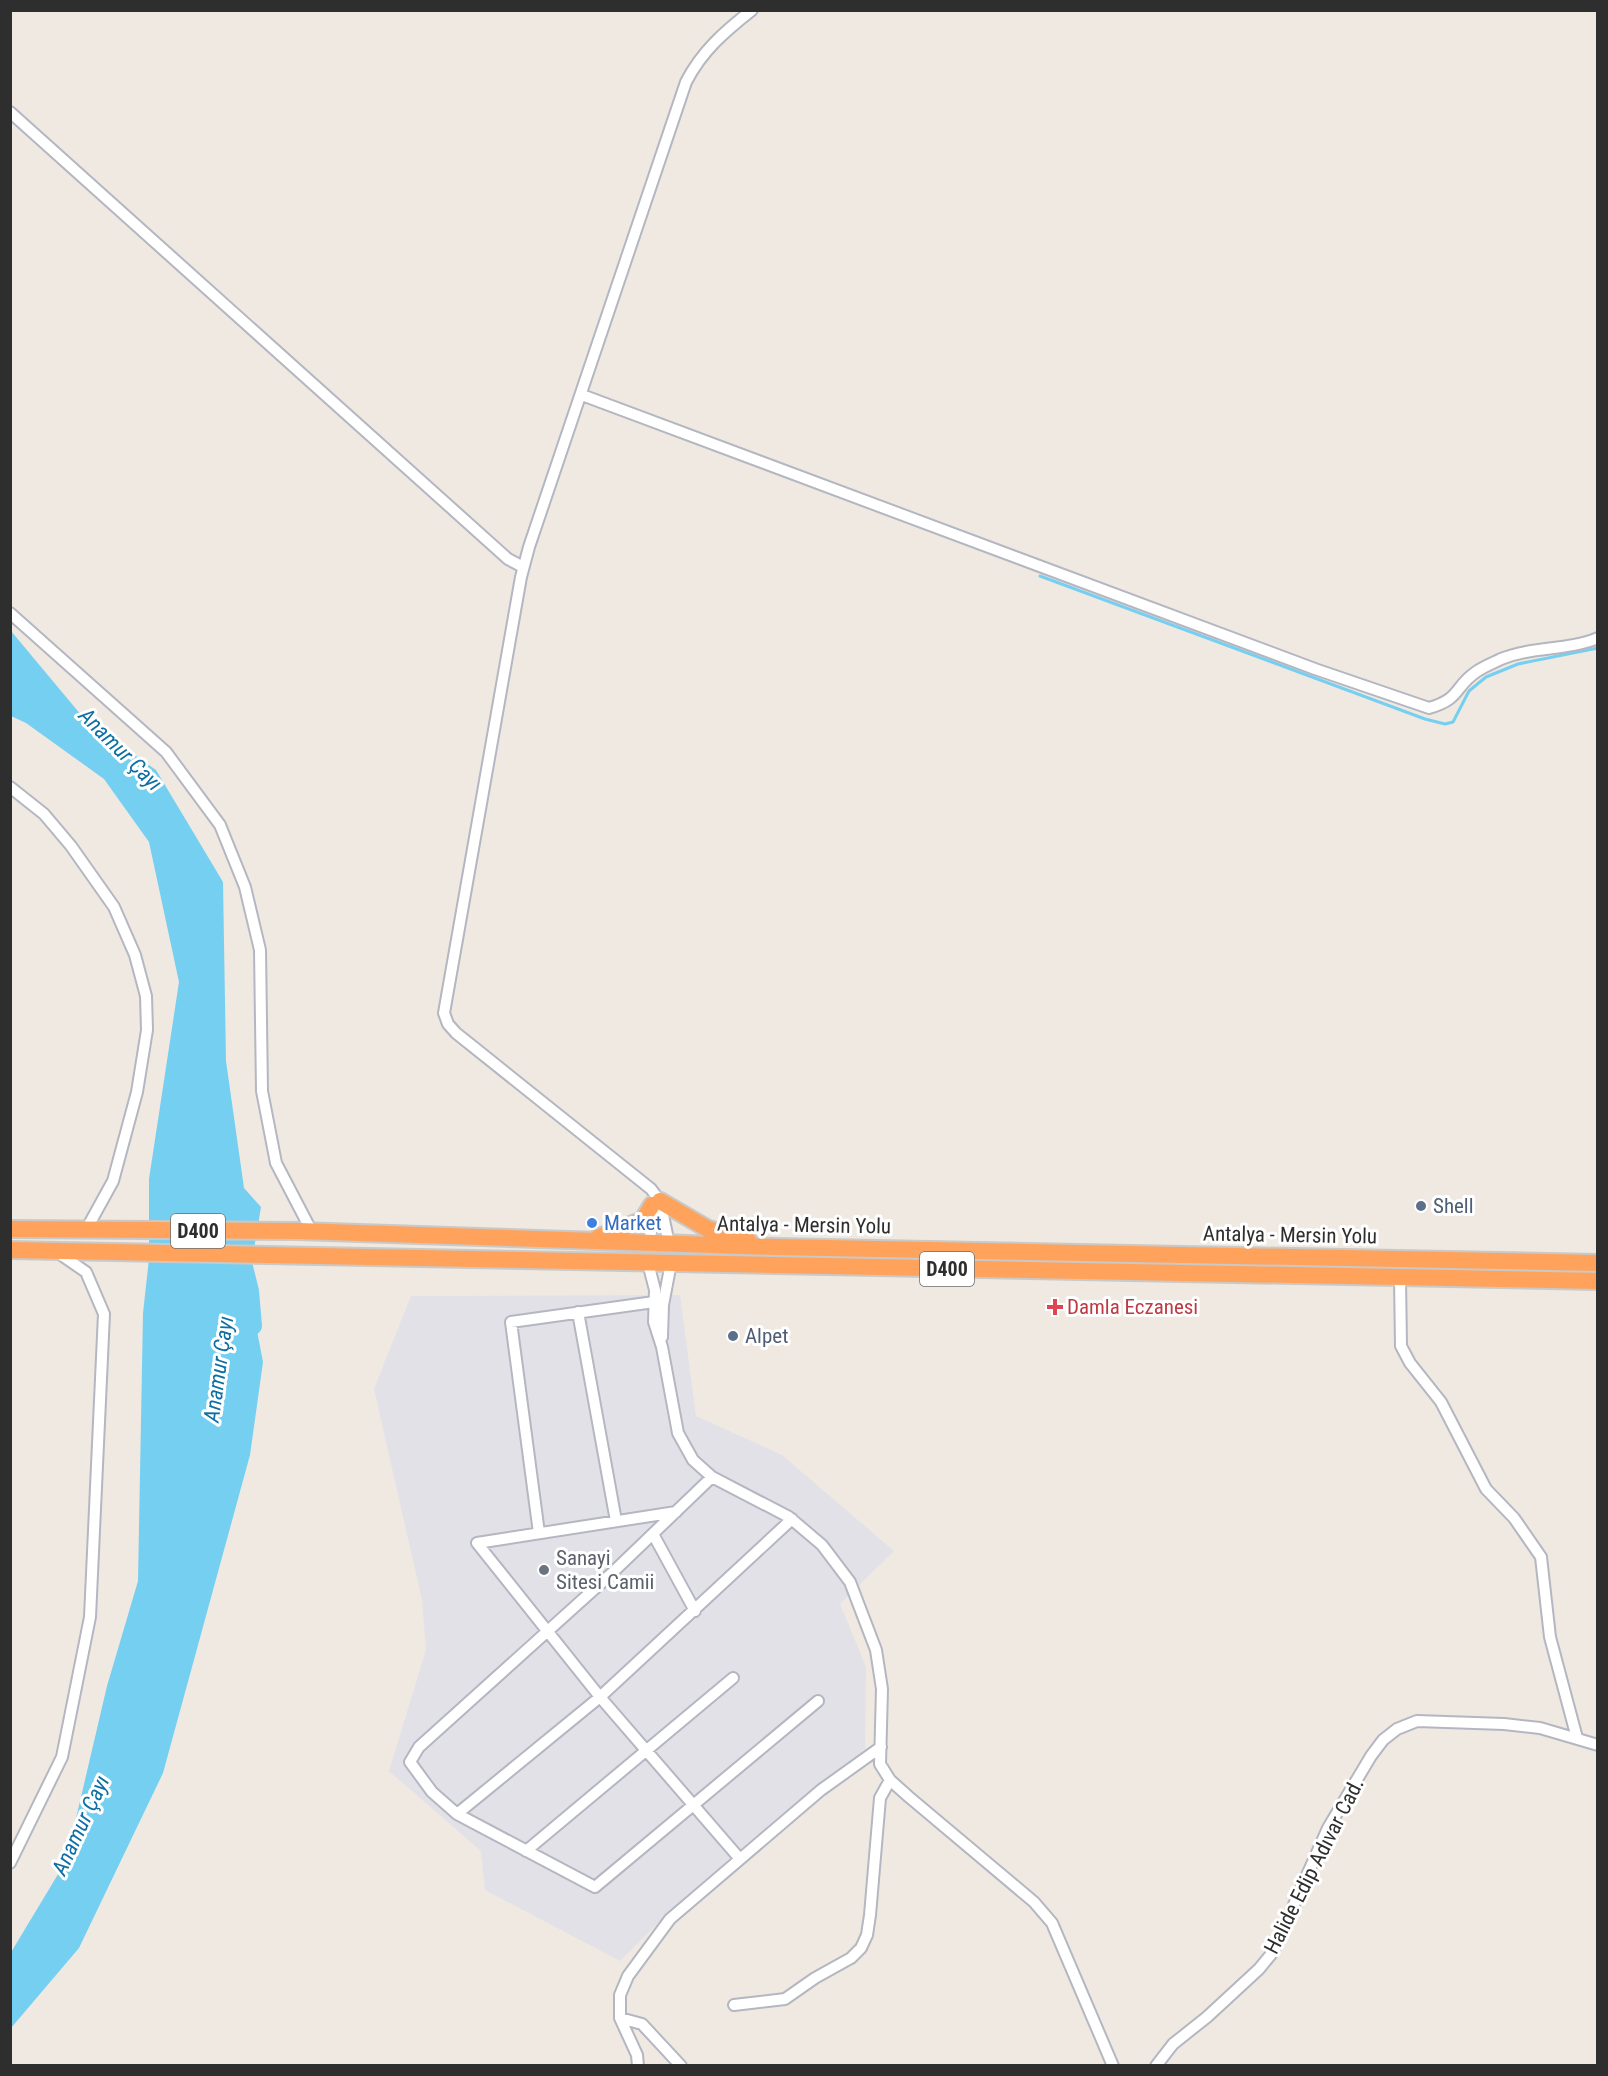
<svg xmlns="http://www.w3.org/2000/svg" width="1608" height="2076" viewBox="0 0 1608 2076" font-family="'Roboto Condensed',sans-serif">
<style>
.industrial{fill:#e3e1e8}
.water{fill:#75cff0}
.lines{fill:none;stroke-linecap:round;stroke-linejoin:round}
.stream{stroke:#75cff0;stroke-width:3}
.river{stroke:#75cff0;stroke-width:18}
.minor-casing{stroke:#b4b7c1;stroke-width:14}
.highway-casing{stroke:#c9c9c9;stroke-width:20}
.minor{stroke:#fff;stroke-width:10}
.highway{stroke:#ffa35c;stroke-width:16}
.service-dot{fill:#5c6f8a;stroke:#fff;stroke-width:2}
.shop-dot{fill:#3f7fe0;stroke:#fff;stroke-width:2}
.health-dot{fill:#e0444e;stroke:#fff;stroke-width:2}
.worship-dot{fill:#6b7280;stroke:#fff;stroke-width:2}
.labels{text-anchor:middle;stroke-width:6;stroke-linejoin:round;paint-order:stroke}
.shield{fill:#fff;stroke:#6d6d6d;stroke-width:1.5}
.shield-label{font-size:20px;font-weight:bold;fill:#2e2e2e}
.service-label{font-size:21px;fill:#4e5e75;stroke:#fff;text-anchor:start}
.shop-label{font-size:21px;fill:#366cbe;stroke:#fff;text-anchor:start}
.street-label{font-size:21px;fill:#2e2e2e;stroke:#fff}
.health-label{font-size:21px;fill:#be3a42;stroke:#fff;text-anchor:start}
.worship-label{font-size:21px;fill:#5b616d;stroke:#fff;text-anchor:start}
.water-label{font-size:22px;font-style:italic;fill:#0d6fa3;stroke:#fff}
</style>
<rect width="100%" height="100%" fill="#efe9e1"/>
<path class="industrial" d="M680,1295L696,1416L782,1455L894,1551L840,1604L866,1667L865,1749L677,1904L620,1961L485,1890L481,1851L389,1771L426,1650L422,1600L374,1389L411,1296Z"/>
<path class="water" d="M11,631L87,722L156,770L223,882L226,1061L244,1188L261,1207L248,1284L263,1362L250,1455L163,1773L79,1948L11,2028L10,1954L66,1861L107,1686L138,1581L143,1313L149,1259V1179L179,982L149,842L104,779L26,723L11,716Z"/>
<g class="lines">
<path class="stream" d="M1040,576L1425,719L1445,724L1453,722L1469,691L1486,677L1518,664L1598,648"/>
<path class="river" d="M242,1259L250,1291L253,1326"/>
<g class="minor-casing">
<path id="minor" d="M10,112L508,559L523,567
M582,395L1315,669L1429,708C1461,699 1454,687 1476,672C1483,667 1493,663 1501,659C1533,646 1567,651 1598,638
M10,613L166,752L220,825L245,887L260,950L262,1091L276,1163L312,1232
M10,787L44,814L71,846L114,907L135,955L146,996L147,1030L137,1092L113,1181L86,1230
M648,1243L653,1225L652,1207
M669,1244L660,1201L651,1189L456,1033L448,1024L444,1013L521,577L529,547L686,82C702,51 724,32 752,10
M648,1263L655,1290L654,1322L662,1347L678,1433L693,1460L712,1477L789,1517L822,1545L850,1582L876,1650L882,1689L880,1764L890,1780L909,1797L1034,1902L1052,1923L1113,2066
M1400,1278L1401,1346L1410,1363L1441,1402L1486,1489L1514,1518L1541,1557L1550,1637L1577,1738
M578,1312L616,1521
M662,1337L663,1305L671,1263
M712,1477L611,1574L419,1747L410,1762L432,1792L457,1814L595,1887L818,1701
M676,1512L477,1543L600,1697L740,1859
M539,1533L511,1322L654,1302
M653,1534L695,1611
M457,1814L600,1697L792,1519
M526,1851L733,1678
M10,1863L62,1757L90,1617L104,1314L86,1272L57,1252
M734,2005L785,1999L815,1978L851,1958L861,1948L867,1935L870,1915L880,1798L890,1780
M620,2018L642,2024L681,2066
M638,2066L637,2055L620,2018V1995L628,1976L670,1919L821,1790L881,1747
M1156,2066L1173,2044L1207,2017L1259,1969L1273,1952L1328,1828L1371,1756L1383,1740L1397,1729L1417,1721L1504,1724L1540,1728L1598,1745"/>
</g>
<g class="highway-casing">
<path id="highway" d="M660,1201L708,1229L748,1240
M10,1229L299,1231L775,1247L1598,1263
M599,1237L643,1220L652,1205
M10,1250L1598,1281"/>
</g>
<use href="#minor" class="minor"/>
<use href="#highway" class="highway"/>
</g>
<g class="service-dot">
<circle cx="1421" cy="1206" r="6"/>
<circle cx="733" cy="1336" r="6"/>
</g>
<circle class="shop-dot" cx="592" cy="1223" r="6"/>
<path class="health-dot" d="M1052 1298h6v6h6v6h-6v6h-6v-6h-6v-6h6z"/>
<circle class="worship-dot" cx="544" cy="1570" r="6"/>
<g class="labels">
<g class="shield">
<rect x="171" y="1214" width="54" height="34" rx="4.5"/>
<rect x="920" y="1252" width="54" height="34" rx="4.5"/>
</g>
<g class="shield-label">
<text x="198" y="1238">D400</text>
<text x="947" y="1276">D400</text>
</g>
<g class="service-label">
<text x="1433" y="1213">Shell</text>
<text x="745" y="1343">Alpet</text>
</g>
<g class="shop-label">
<text x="604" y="1230">Market</text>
</g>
<g class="street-label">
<text transform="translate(804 1225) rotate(1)" y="7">Antalya - Mersin Yolu</text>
<text transform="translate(1290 1235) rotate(1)" y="7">Antalya - Mersin Yolu</text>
<text transform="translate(1314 1866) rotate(-63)" y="7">Halide Edip Adıvar Cad.</text>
</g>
<g class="health-label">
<text x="1067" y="1314">Damla Eczanesi</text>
</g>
<g class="worship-label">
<text x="556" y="1565">Sanayi<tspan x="556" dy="24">Sitesi Camii</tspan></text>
</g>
<g class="water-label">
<text transform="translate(121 749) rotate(45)" y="8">Anamur Çayı</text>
<text transform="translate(218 1369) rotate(-82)" y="8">Anamur Çayı</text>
<text transform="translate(80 1825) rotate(-65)" y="8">Anamur Çayı</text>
</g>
</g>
<rect width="1608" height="2076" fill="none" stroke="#2e2e2e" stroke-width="24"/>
</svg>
